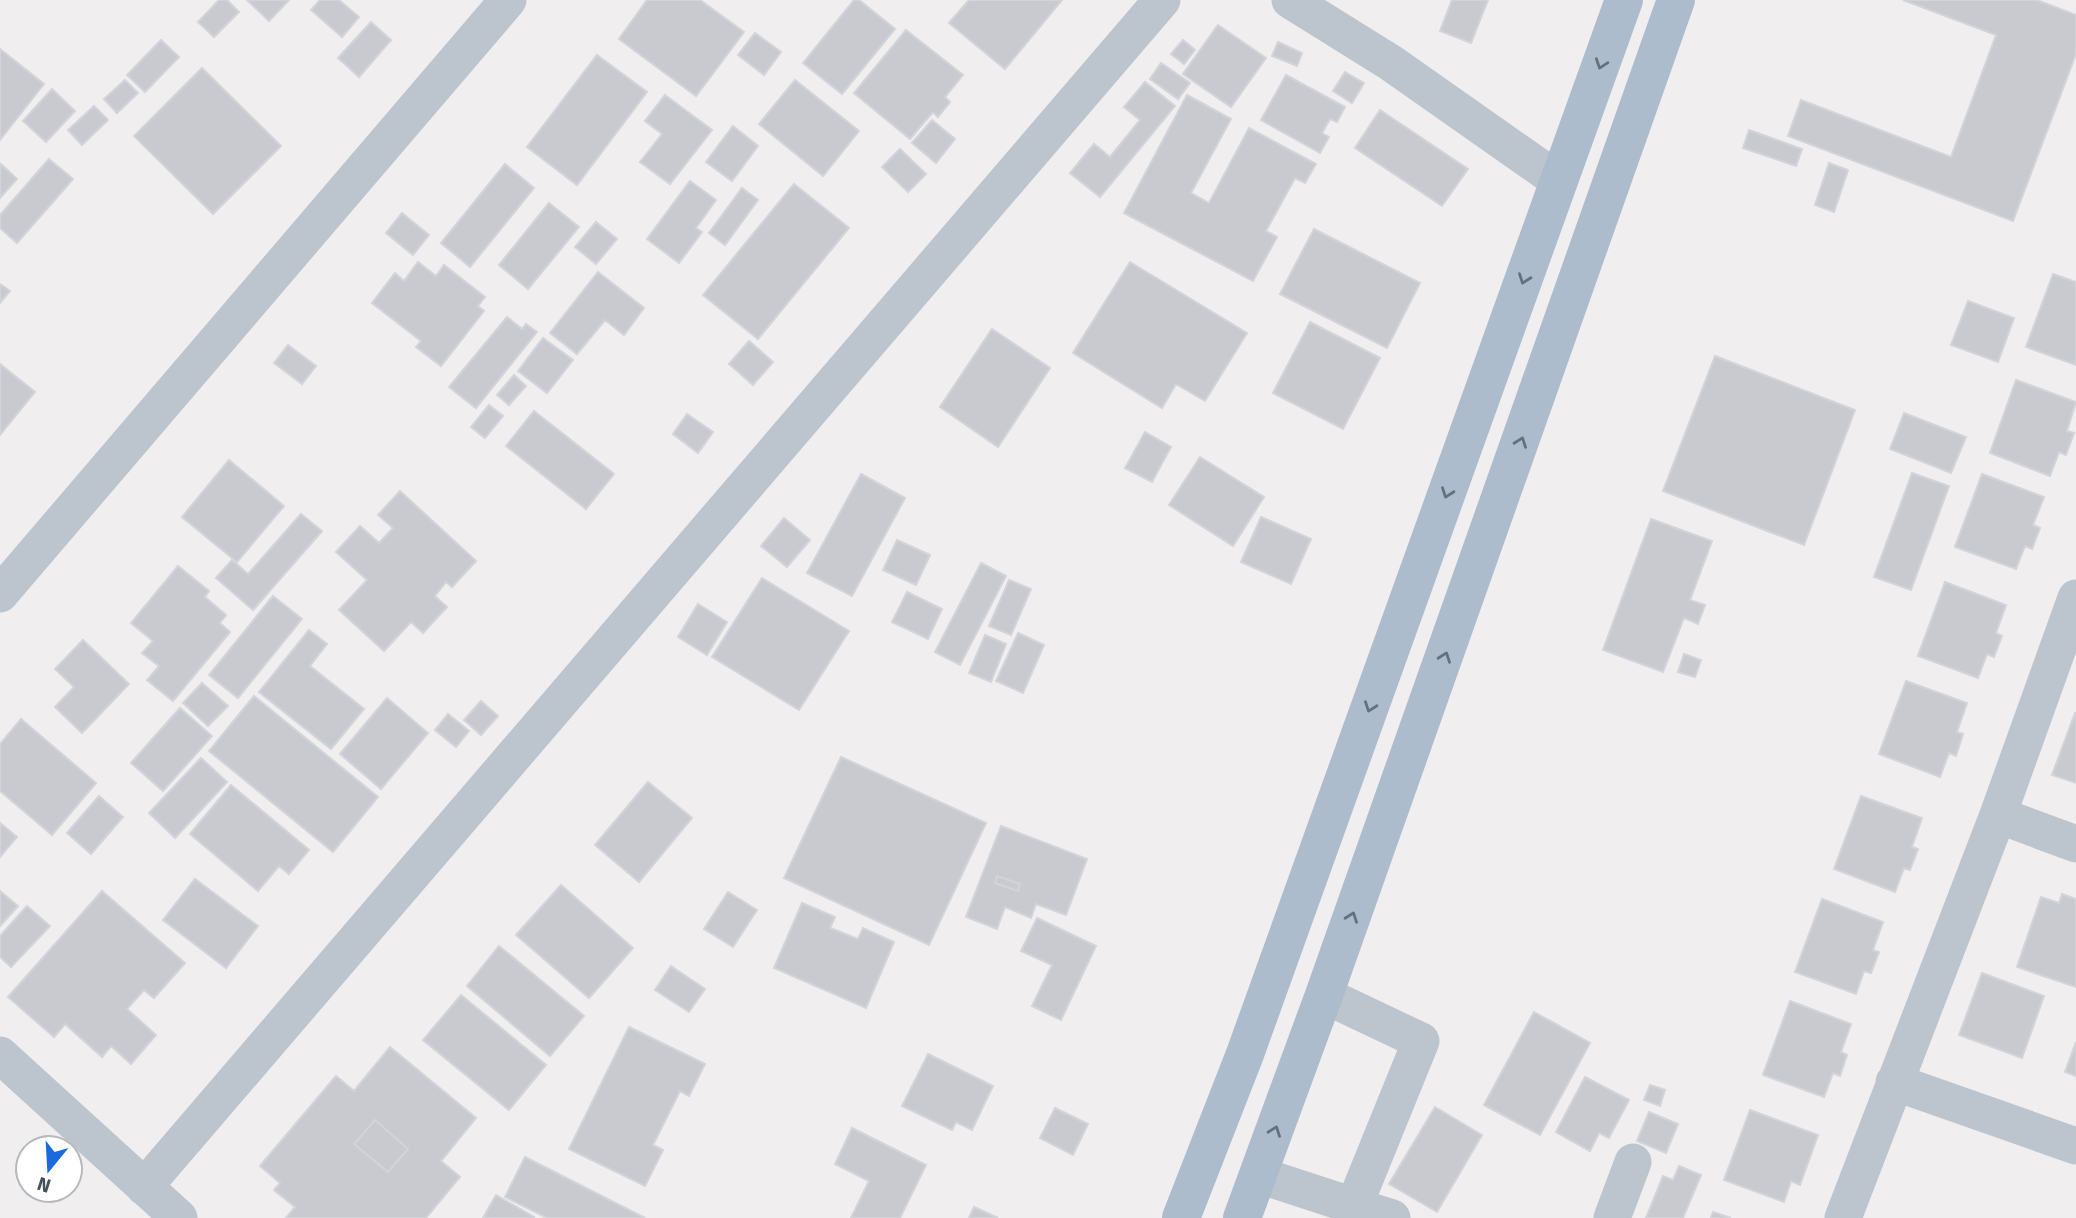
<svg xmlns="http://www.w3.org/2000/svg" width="2076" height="1218" viewBox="0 0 2076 1218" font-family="'Fira Sans',sans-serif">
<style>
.building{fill:#c8cad0;stroke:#d2d4d9;stroke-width:2;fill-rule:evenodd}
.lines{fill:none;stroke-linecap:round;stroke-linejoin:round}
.minor{stroke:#bcc5cd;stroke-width:37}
.primary{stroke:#adbccc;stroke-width:38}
.oneway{stroke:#65707d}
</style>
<rect width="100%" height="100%" fill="#f0eeee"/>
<path class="building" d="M219,0H227L239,12L214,37L198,22Z
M247,0H289L269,21Z
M320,0H339L359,17L342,37L311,10Z
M647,0H700L744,32L696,96L619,39Z
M854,0H859L895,29L842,94L803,63Z
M969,0H1062L1005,69L949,23Z
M1452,0H1488L1471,43L1440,31Z
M1903,0H2037L2076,15V54L2013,221L1788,136L1801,100L1951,157L1996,35Z
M371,22L391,40L359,77L338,58Z
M1218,25L1266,58L1231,107L1183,74Z
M906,30L963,75L945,97L950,102L938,117L933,112L910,139L854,93Z
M755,33L781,52L764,75L738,55Z
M161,40L179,57L145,92L127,75Z
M1183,40L1195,50L1184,64L1171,54Z
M1278,42L1302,53L1297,66L1272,56Z
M0,49L44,84L0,140Z
M597,55L647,92L577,185L527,147Z
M1161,63L1190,83L1178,99L1150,79Z
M202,68L281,146L213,214L134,136Z
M1345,72L1364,83L1352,103L1333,91Z
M1286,75L1345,107L1337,122L1330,119L1322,133L1329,137L1320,153L1261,120Z
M125,80L138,93L117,113L104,99Z
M795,80L859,131L823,176L759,124Z
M1145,82L1175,106L1100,197L1070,173L1094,144L1110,157L1140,120L1124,107Z
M52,89L75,111L46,142L23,121Z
M665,95L712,130L670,184L640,162L662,134L645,121Z
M1187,95L1231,119L1191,193L1209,203L1249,128L1316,164L1305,183L1295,178L1266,231L1277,237L1253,281L1124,213Z
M94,106L108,120L82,145L68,130Z
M1380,110L1468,169L1442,206L1355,148Z
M932,120L955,139L936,163L912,143Z
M733,126L758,146L732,181L706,162Z
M1749,130L1802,149L1796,166L1743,148Z
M900,149L926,174L908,192L882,167Z
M49,159L73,179L17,243L0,228V215Z
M1829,163L1848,170L1834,212L1815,205Z
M1,164L17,179L0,198V165Z
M505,164L534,188L470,267L441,243Z
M690,181L716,200L696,228L702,232L679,263L647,239Z
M794,184L849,228L758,339L703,295Z
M742,188L758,200L725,245L709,233Z
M549,203L579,227L528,289L499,265Z
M402,213L429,235L413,255L386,233Z
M596,222L617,239L596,264L575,247Z
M1314,229L1420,283L1387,348L1280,294Z
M418,262L436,276L444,265L485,297L478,306L484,311L441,366L416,347L421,341L372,303L395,273L404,281Z
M1130,262L1247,333L1205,401L1176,384L1162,408L1073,353Z
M598,272L644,308L624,335L605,320L577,354L550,333Z
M2053,274L2076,282V365L2026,347Z
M0,284L10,291L0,303Z
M1968,301L2014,318L1998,362L1951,345Z
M507,317L522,329L526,324L537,332L476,408L449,387Z
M1310,322L1380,358L1343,429L1273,393Z
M992,329L1050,368L998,447L940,407Z
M543,338L573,360L547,393L518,371Z
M749,341L773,362L753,385L729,364Z
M288,345L316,366L302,384L274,363Z
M1715,356L1855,410L1804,545L1663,491Z
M0,364L35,392L0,435Z
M514,375L526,386L509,405L497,395Z
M2016,380L2076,402L2067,431L2074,433L2066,455L2059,452L2050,476L1990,453Z
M489,405L503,416L485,438L471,427Z
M534,411L614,474L586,509L506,446Z
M1904,413L1966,437L1951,473L1890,449Z
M687,414L713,432L698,453L673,434Z
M1145,432L1171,447L1152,482L1125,468Z
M1200,457L1264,497L1233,546L1169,505Z
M229,460L284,506L237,562L182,517Z
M1912,473L1949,486L1911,590L1874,577Z
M861,474L905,498L852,596L807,573Z
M1982,474L2044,497L2033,525L2040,528L2032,549L2025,546L2016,569L1955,547Z
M400,491L476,561L452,587L446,582L435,596L447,607L423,633L411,622L384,651L339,610L367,580L336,552L360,526L379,543L393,528L378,515Z
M301,514L322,531L253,610L216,578L232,560L248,574Z
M1261,517L1311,539L1291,584L1241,562Z
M784,518L810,540L787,567L761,546Z
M1651,519L1712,541L1690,600L1705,605L1698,624L1684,618L1663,672L1603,650Z
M897,540L930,555L916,585L883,570Z
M981,563L1006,576L960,665L935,652Z
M178,566L209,591L205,597L226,615L220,623L230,632L173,701L147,680L159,666L142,653L153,641L131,623Z
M762,578L849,631L799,710L712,657Z
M1009,580L1031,589L1011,635L989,626Z
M1945,582L2006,605L1996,633L2002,636L1994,657L1987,654L1978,678L1918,656Z
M907,592L942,609L928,639L892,622Z
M273,596L302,619L238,698L209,675Z
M698,604L727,622L707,655L678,637Z
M309,630L327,644L310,666L364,709L331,749L259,692Z
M1018,633L1044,645L1023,693L996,681Z
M985,635L1006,644L991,682L969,673Z
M83,640L129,684L82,733L55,707L74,687L55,669Z
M1684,654L1701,660L1695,677L1678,672Z
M1906,681L1967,703L1957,732L1963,734L1956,756L1949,753L1940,777L1879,754Z
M202,683L228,706L208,726L183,703Z
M254,696L378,797L333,852L209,751Z
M387,698L428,733L381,789L340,754Z
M481,701L498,716L481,735L464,720Z
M180,708L212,736L163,791L131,763Z
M2075,713H2076V783L2052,775Z
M448,714L469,731L456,747L435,730Z
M21,719L96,783L52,835L0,791V744Z
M841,757L986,823L929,945L784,878Z
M201,758L227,782L175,838L149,813Z
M648,782L692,818L639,882L595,845Z
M231,785L309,850L289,874L279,866L258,891L190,834Z
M99,796L123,817L91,854L67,833Z
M1861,796L1922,818L1912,847L1918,849L1910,870L1904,868L1895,892L1834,869Z
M0,823L17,837L0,857Z
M1001,826L1087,859L1066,915L1036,904L1031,918L1005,907L997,929L966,917ZM997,876L1020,884L1018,891L995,883Z
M997,876L1020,884L1018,891L995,883Z
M195,879L258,926L226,968L163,920Z
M561,885L633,948L589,998L516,935Z
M0,891L18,906L0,926Z
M102,891L185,963L154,998L144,990L127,1009L156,1035L131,1064L111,1046L102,1057L65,1024L54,1037L8,997Z
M728,892L757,910L733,947L704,929Z
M2062,894L2076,899V987L2017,967L2041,897L2059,903Z
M1822,899L1883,922L1873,950L1879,952L1871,973L1864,971L1856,994L1795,972Z
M802,903L835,917L830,928L858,939L863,928L894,942L866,1008L774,968Z
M27,906L50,926L11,967L0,957V936Z
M1037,918L1096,946L1061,1020L1032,1006L1052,965L1021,951Z
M499,946L584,1016L550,1056L467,986Z
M671,966L705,989L689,1012L655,990Z
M1982,973L2044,996L2022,1058L1959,1035Z
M461,995L546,1065L509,1110L423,1040Z
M1790,1001L1851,1024L1841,1052L1847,1055L1840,1076L1833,1073L1824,1097L1763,1075Z
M1534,1012L1590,1043L1540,1135L1484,1105Z
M629,1027L705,1064L689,1096L680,1091L653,1145L663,1150L645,1186L569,1149Z
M2076,1042V1076L2065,1072Z
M390,1047L476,1118L441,1161L460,1177L426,1218H286L295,1207L274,1190L280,1183L260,1166L336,1076L354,1091ZM375,1120L408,1149L388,1172L354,1144Z
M928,1054L993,1086L972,1130L956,1122L952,1130L902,1106Z
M1585,1077L1629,1100L1609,1138L1599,1133L1590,1151L1556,1132Z
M1650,1085L1665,1090L1660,1106L1644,1100Z
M1435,1107L1482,1135L1437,1212L1389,1184Z
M1055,1108L1088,1124L1073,1155L1040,1138Z
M1750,1110L1818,1135L1800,1185L1791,1181L1784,1202L1724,1180Z
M1649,1112L1678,1124L1666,1153L1637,1141Z
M375,1120L408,1149L388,1172L354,1144Z
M852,1128L926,1165L900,1218H851L869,1181L835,1164Z
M525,1157L645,1218H547L505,1197Z
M1679,1166L1701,1175L1683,1218H1646L1663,1176L1673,1180Z
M496,1195L534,1217L533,1218H483Z
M974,1207L998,1218H969Z
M1713,1212L1731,1218H1711Z"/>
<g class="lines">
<path class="minor" d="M1290,0L1391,63L1559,181
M0,594L508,0
M1998,815L2076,844
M0,1055L179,1218
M1894,1082L2076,1146
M1259,1175L1354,1206L1421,1041L1324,995
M144,1187L1162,0
M1354,1206L1392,1218
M1612,1218L1633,1162
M1843,1218L1998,815L2076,598"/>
<path class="primary" d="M1181,1218L1245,1054L1624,0
M1242,1218L1324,995L1676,0"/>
</g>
<defs><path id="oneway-chevron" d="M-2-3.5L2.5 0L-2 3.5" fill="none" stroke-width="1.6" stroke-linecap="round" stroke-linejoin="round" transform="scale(1.75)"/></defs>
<g class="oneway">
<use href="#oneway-chevron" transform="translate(1601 64) rotate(109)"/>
<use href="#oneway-chevron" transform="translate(1524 279) rotate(110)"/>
<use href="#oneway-chevron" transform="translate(1521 442) rotate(-70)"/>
<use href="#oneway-chevron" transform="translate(1447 493) rotate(110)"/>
<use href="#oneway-chevron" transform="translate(1445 657) rotate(-70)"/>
<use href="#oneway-chevron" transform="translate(1370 707) rotate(110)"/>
<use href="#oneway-chevron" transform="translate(1352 917) rotate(-70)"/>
<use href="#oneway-chevron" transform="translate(1275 1131) rotate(-70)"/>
</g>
<g transform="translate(49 1169) rotate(198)"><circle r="33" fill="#ffffff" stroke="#b5b9bd" stroke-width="2"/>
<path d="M0-5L12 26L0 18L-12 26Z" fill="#1b6add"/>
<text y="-10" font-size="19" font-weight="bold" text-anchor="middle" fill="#46505b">N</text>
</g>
</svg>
